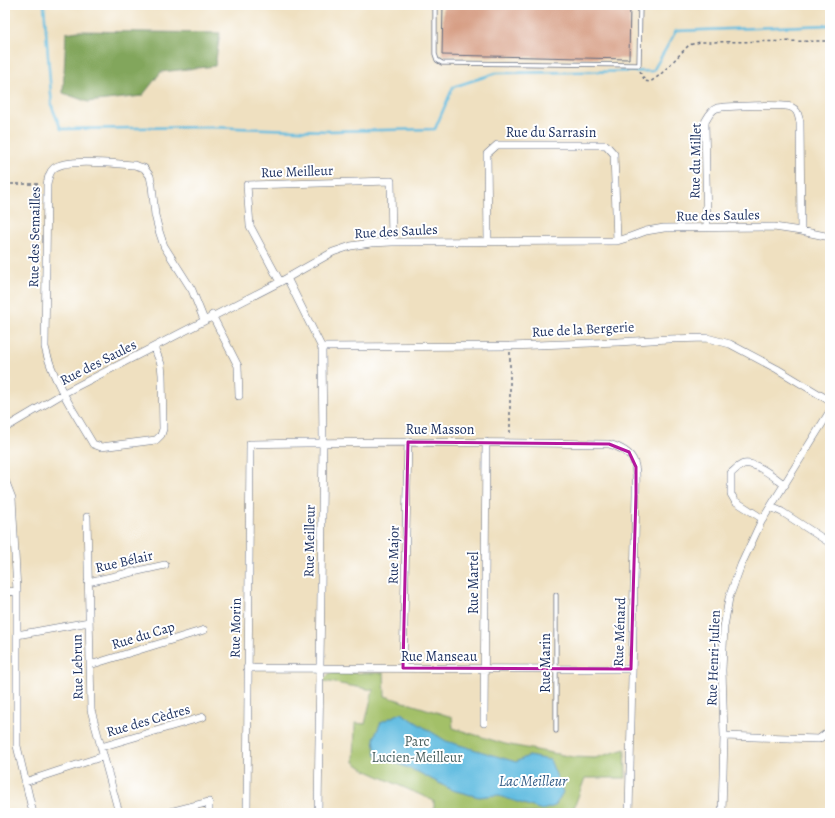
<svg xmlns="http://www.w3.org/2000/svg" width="835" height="818" viewBox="0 0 835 818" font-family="Alegreya,serif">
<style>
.green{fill:#a3c067;stroke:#5f7862}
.forest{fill:#82a65c;stroke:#4e6a5d}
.water{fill:#63bde1;stroke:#3f76a0}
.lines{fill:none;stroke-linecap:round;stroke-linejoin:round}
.stream{stroke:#63bde1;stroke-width:2.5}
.building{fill:#d79f85}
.service-casing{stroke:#656d80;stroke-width:5}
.minor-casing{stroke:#656d80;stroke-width:8}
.path{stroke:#656d80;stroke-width:1.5;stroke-dasharray:3 3;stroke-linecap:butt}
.service{stroke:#fff;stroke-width:3.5}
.minor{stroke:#fff;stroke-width:7}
.marked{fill:none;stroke:#b5179e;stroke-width:3;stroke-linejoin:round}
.labels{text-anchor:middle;stroke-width:4;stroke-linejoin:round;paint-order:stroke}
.street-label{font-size:14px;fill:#1b2f5e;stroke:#fff}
.park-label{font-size:14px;fill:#4b6261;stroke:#fff}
.water-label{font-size:15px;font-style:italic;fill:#315a85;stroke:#fff}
</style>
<rect width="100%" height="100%" fill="#fff"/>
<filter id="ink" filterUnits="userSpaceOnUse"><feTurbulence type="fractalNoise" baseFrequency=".025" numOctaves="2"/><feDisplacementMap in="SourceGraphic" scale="8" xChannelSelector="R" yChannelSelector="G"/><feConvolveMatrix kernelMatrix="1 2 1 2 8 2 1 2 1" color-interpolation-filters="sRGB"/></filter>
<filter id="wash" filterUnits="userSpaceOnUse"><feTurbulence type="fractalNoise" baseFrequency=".012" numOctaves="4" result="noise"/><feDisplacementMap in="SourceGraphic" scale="16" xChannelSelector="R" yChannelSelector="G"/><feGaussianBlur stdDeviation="0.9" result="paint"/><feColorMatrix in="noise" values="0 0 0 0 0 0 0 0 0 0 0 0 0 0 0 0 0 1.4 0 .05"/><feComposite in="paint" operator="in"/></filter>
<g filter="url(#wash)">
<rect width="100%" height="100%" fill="#efe0c0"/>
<path class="green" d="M330,673H384L385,696L452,717L453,728L505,744L573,757L595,758L625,749L626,778H585L572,813H434V801L365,770L354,762L355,723L365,724L373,690L324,681L325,678Z"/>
<path class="forest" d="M78,31L220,33L215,66L161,72L142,96L88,102L63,93L66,33Z"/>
<path class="water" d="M401,713L446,741L516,762L528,756L550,760L563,792L555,806L542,810L496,795L479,797L452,790L418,772L376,755L374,738L381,722Z"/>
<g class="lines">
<path class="stream" d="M44,5L52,107L61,129L207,127L328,131L435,129L453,87L496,73L653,71L676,31L830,25"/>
</g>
<g id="blocks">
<path class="building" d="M443,5H630L629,59L442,55Z"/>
</g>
</g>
<g filter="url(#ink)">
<use href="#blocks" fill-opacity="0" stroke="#656d80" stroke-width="1"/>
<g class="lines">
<g class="service-casing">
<path id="service" d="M435,5V54L437,60L442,63L639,65L640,5
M556,595V731"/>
</g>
<g class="minor-casing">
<path id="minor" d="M707,228L705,122C708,117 711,110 717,108C725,106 785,104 791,107C798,110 798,115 800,122L801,231
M488,241L487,154L497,145H606L614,154L617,241
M287,278L322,348L323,442L318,813
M280,282L250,226L247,185L391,181L392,242
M212,315L238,366L239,396
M154,347L161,364L162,375L163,429L161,435L156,440L101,447L93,444C75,413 53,382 45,347L47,185C48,179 49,172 54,168C69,158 116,164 134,165L144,168L150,176L152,186L155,215L159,231L164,246L192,290L204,320
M321,347L510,346L618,342L668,339L707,338L730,344L777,369L830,401
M5,428L64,393L280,282L333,252L351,246L371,243L392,242L617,241L627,238L646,231L664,228L774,227L801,231L830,237
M5,480L12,498L17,591V746L33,813
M771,507L782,512L830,543
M87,517L91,710L119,813
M763,519L735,501L731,494V473C735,470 739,465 744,464C757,462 775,478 785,485
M88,582L165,565
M5,592L17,591
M17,635L89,622
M90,665L204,630
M247,668L631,669
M403,668L408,442
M484,723L486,442
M724,736L819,739L828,732L830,726
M101,747L203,717
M25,782L104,756
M166,813L209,802V813
M247,813L250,444C370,441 489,442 609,444C640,453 636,467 636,494L629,813
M722,813L724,736L722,670L724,627L729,598L741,565L761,522L830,411"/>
</g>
<path class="path" d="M640,71L645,81L650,82L660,75L689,45L700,42L830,41
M5,184H39
M510,352V435
M5,636L9,635"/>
<use href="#service" class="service"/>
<use href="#minor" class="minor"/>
</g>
</g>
<path class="marked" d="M408,442L609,444L629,452L636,467V494L631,669L403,668Z"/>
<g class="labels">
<g class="street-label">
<text x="551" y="137">Rue du Sarrasin</text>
<text transform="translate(695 161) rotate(-89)" y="5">Rue du Millet</text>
<text transform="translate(297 171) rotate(-2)" y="5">Rue Meilleur</text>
<text transform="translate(718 215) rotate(-1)" y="5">Rue des Saules</text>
<text transform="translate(396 231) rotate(-3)" y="5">Rue des Saules</text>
<text transform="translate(34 237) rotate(-89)" y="5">Rue des Semailles</text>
<text transform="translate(583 329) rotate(-3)" y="5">Rue de la Bergerie</text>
<text transform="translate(98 362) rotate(-27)" y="5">Rue des Saules</text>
<text x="440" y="434">Rue Masson</text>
<text transform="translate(309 541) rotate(-89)" y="5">Rue Meilleur</text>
<text transform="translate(393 555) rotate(-89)" y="5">Rue Major</text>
<text transform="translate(124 561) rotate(-13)" y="5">Rue Bélair</text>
<text transform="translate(473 583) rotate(-90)" y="5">Rue Martel</text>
<text transform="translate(235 628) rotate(-89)" y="5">Rue Morin</text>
<text transform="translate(619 632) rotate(-88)" y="5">Rue Ménard</text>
<text transform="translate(143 635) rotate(-17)" y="5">Rue du Cap</text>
<text x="439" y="661">Rue Manseau</text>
<text transform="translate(713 658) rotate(-88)" y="5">Rue Henri-Julien</text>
<text transform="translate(545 663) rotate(-90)" y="5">Rue Marin</text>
<text transform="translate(77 667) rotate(-91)" y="5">Rue Lebrun</text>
<text transform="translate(148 720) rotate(-16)" y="5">Rue des Cèdres</text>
</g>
<g class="park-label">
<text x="417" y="746">Parc<tspan x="417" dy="16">Lucien-Meilleur</tspan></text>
</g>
<g class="water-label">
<text x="533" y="786">Lac Meilleur</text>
</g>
</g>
<rect width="835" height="818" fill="none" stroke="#fff" stroke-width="20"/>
</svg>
